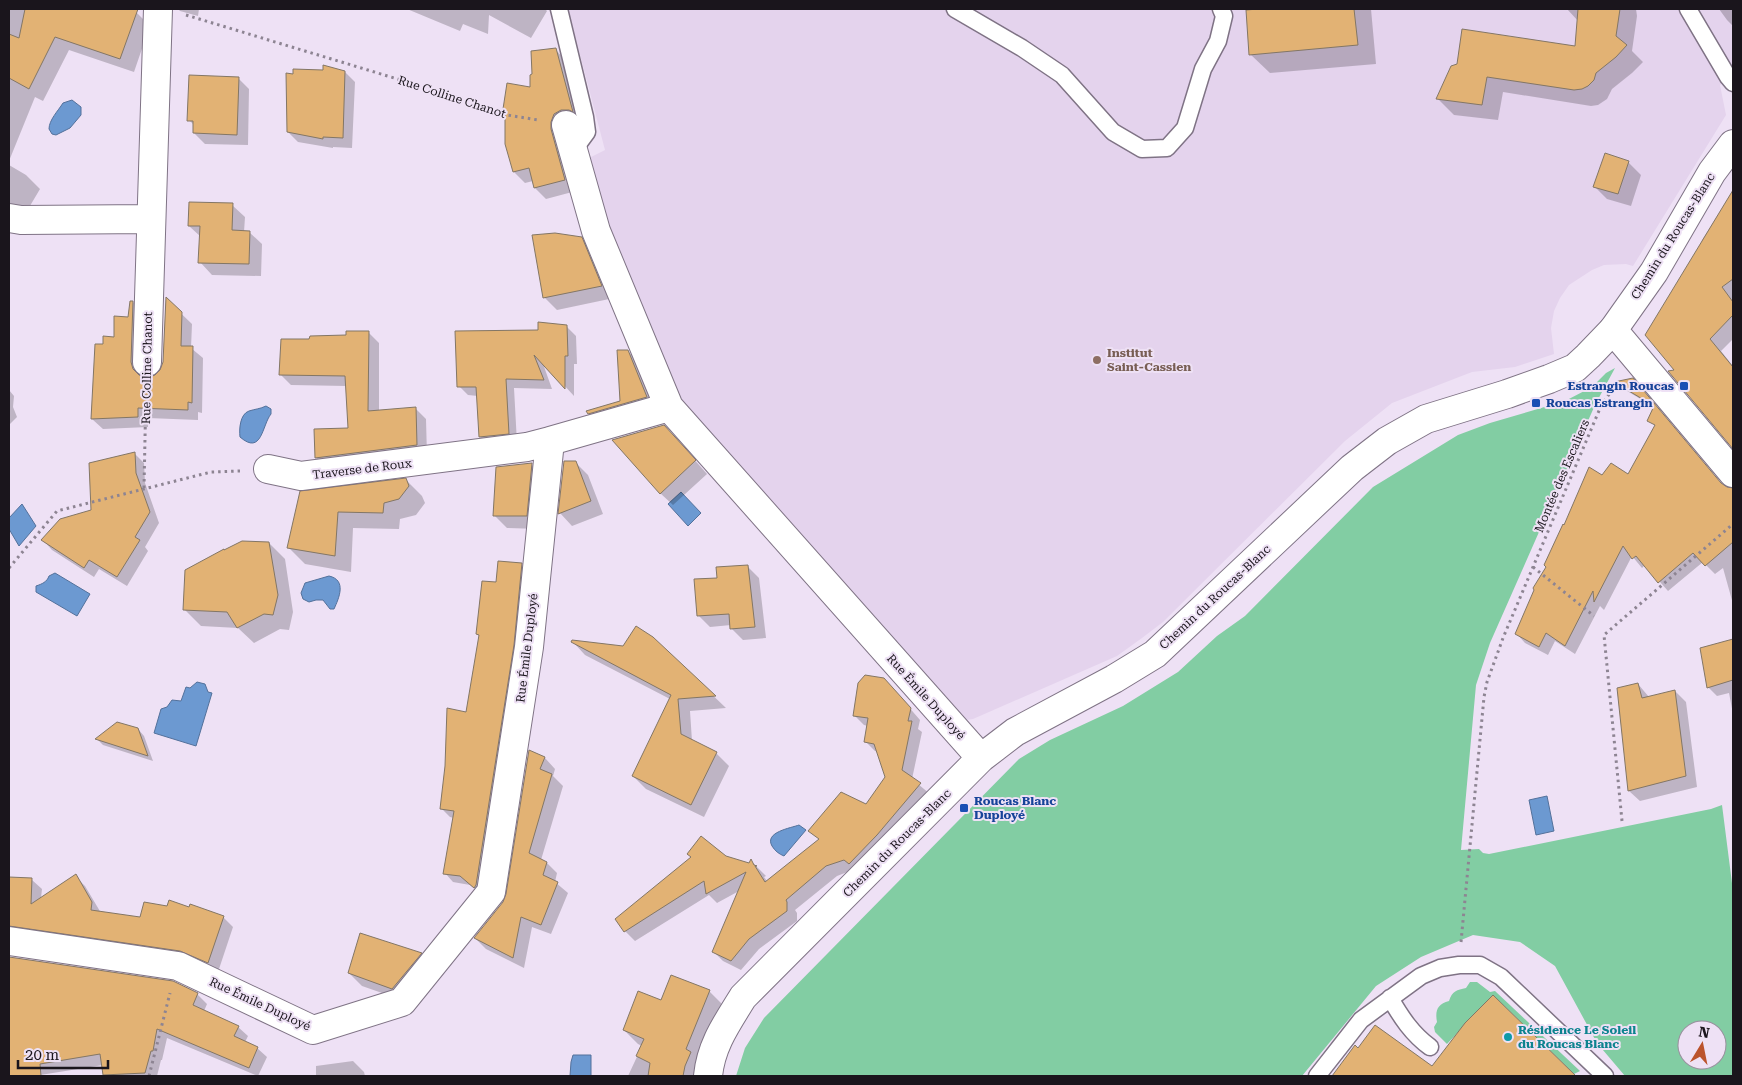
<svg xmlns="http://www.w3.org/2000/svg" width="1742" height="1085" viewBox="0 0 1742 1085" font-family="'Roboto Serif',serif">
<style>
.built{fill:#e4d3ed}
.green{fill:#82cda3;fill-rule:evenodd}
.water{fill:#6c99d1;stroke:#53719b}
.shadow{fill:#0003}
.building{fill:#e2b274;stroke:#837665}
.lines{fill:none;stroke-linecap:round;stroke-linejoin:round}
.lane-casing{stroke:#7f7385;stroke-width:19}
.street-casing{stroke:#7f7385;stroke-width:30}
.secondary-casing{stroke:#7f7385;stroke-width:30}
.path{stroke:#8d8492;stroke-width:3;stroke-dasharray:2.5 4;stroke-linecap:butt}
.lane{stroke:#fff;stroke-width:16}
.street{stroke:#fff;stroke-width:28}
.secondary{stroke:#fff;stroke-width:28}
.education-dot{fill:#8d6e63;stroke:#eee1f5;stroke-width:2}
.transit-dot{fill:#1a4fb4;stroke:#eee1f5;stroke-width:2}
.culture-dot{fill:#0f9aa8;stroke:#eee1f5;stroke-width:2}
.labels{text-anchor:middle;stroke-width:4;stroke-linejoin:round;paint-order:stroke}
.street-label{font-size:12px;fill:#1a151c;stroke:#eee1f5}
.education-label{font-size:12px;font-weight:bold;fill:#785e54;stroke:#eee1f5;text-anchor:start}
.transit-label{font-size:12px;font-weight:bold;fill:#164399;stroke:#eee1f5;text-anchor:start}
.culture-label{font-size:12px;font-weight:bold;fill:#0d838f;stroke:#eee1f5;text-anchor:start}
</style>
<rect width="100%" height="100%" fill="#eee1f5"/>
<path class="built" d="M568,9H1733V72L1720,85L1726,115L1633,266L1626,264L1604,265L1592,270L1569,285L1560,298L1554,311L1551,328L1554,354L1515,367L1472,372L1392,403L1345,441L1163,622L1142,638L1117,656L973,719L966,720L684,411L611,256L585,160L605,150Z"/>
<path class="green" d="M1615,368L1595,405L1490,643L1476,685L1461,850L1479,849L1483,853L1489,854L1711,809L1722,805L1733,891V1076H1625L1597,1043L1555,966L1520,942L1473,935L1421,957L1376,986L1302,1076H736L745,1048L764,1018L1019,759L1050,740L1123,706L1178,672L1217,636L1245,616L1373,487L1458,435L1490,423L1565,401L1592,387L1606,373ZM1687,1030H1717V1060H1687Z
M1470,982H1477L1490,992L1495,991L1580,1071L1574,1074L1493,995L1447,1044L1435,1032L1434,1027L1437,1022C1435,1011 1437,1004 1449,1001C1452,991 1457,990 1466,988Z"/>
<path class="water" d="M72,100L81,107V115L70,128L56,135L52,134L49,129C49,120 58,111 63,103Z
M266,406L271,409V414C262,425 262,456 240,437C239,429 240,414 249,411C255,409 260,409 266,406Z
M681,492L701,513L688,526L668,504Z
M22,504L36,526L19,546L9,529V518Z
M55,573L90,594L77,616L36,592V586C42,584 47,582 49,576Z
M329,576C347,580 339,598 334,609H330L323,600H316L309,602L303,599L301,593L305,583Z
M197,682L205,684L208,692L212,693L196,746L154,733L161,709L167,707L172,700L181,701L186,687L190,688Z
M1547,796L1554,831L1536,835L1529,800Z
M799,825L806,830L784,856C779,854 775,851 772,846C764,832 791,828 799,825Z
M573,1055H591V1076H570L571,1062Z"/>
<path class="shadow" d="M9,9H133L144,20L147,34L134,72L69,50L43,101L35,97L9,161Z
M178,9H199L198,16L180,11Z
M407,9H545L547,11L531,38L489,15L488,34L463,24L460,31Z
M1272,9H1371L1376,64L1270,73L1250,54L1247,11Z
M1567,9H1636L1637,16L1632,51L1643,62L1632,73L1612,89L1607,99L1598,105L1591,106L1503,92L1498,120L1454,115L1438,99L1452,67L1577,48L1579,22Z
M1719,9H1733V26L1727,20Z
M555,49L566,61L583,121L576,191L546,199L535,188L533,181L525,183L514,172L531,88Z
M345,72L355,82L352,148L333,147V148L298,142L288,132Z
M238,78L249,89L248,145L205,144L194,133V125L189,120Z
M1628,162L1641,175L1631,206L1607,199L1594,186Z
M9,165L26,175L40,189L24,216L9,215Z
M1733,192V339L1721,351L1733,366V441L1693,395L1676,371L1702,240Z
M232,205L245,217L244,232H249L262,244L261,276L212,275L200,262L201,237L189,226Z
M581,238L594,251L614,298L557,310L544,297Z
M166,299L192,324L191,348L203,358L202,413L198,412V420L148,418V427L103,429L92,419L104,346L115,338L129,318L133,302L143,313V378L146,379L155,377L162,370L164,363Z
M567,327L576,336L577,364H574V396L542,361L552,389L514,388L517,443L489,446L480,437L478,396L468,395L459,386L539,331Z
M368,332L379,343V411L415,408L426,419L427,456L327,469L316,458V430L350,429L347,386L291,385L281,375L347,336Z
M628,351L640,364L658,410L602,426L588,412L621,402Z
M1633,380L1659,410L1622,388L1617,383Z
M9,390L14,396L13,407L17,417L9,425Z
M676,439L707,474L673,505L660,493Z
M135,454L144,463L145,483L159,523L145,547L148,551L127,586L99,569L94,577L52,550L43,540L93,511Z
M575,462L588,475L603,514L572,526L560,513Z
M532,465L544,478L539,529L507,528L494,515Z
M406,480L422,496L425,503L416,515L400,519L399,529L353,528L351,572L305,564L288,547L301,493Z
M1694,523L1733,527V604L1723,568L1715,574L1703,562L1668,591L1645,565L1642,568L1632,556L1604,610L1600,606L1575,654L1555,641L1548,655L1525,643L1516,633L1548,567Z
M269,543L285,559L293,612L289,630L280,629L254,643L238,628L201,626L185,610Z
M521,565L530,574L484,896L470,885L453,882L445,873L454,818L450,817L441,808L467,713L480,636L477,634L497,584Z
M748,567L759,578L766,638L743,640L732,629L731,625L710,627L699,616L696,580H718Z
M653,638L726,708L690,711L692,741L716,753L729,766L704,817L646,789L633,776L670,699L585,655L573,642L624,648Z
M1733,640V714L1729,693L1717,696L1708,687L1701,649Z
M1638,684L1649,697L1675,691L1686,702L1697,787L1640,801L1629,791Z
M894,690L920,720L918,729L922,732L912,779L930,794L855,869L837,876L795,910L797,913V921L759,949L741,970L723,961L713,951L739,891L717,903L709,895L635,941L625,931L617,920L726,857L750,865L752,862L766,876L764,877L767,881L820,840L810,831L867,806L886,777L878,752L875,751L865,741L868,726L864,725L854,715Z
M138,729L144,736L153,761L103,745L97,739Z
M530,752L545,758L555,769L553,776L563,786L541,860L547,863L557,873L555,882L568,893L551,934L532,927L524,968L486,949L475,938L504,902L508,895Z
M75,876L85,886L101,913L141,918L223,917L233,927L218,972L9,939V877L32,880L42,889L41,898Z
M421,954L433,966L405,1001L362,986L349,973Z
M9,958L173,982L197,994L207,1004L204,1011L238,1027L248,1036L245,1042L257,1048L267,1057L258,1076L167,1038L162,1060H161L157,1076H104L103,1065L34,1076L30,992L9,989Z
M709,991L724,1006L700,1076H628L642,1046L638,1044L624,1030L662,1002Z
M1493,997L1574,1076H1333L1355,1047L1432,1068Z
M353,1061L364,1072L365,1076H316V1066Z"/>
<path class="building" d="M25,9H138L120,59L55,37L29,89L9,78V34L19,38Z
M1258,9H1354L1358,45L1249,55L1246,10Z
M1578,9H1620L1616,36L1627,45L1616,57L1596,73L1594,80L1588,86L1582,89L1574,90L1487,77L1482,105L1436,99L1451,66L1457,64L1462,29L1575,46Z
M556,48L573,112L569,110H561L554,114L551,122V129L565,180L534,188L529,168L513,172L505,144V110L503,109L507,83L530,87V75L532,74L531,51Z
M323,65L345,71L343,138L323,137V139L287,132L286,73L293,74V69L323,70Z
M189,75L239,77L237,135L193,133V121H187Z
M1605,153L1629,161L1618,194L1593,187Z
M1733,190V279L1722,287L1733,302V315L1710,339L1733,367V449L1668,371L1674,370L1645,335Z
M189,202L233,203L232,230L250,231L249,264L198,263L200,226H188Z
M555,233L582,237L602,286L543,298L532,235Z
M166,297L182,312L181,346H193L192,403L188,402V410L138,408V417L91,419L95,344H103V336L114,337V316L128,317L130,301H133L131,362L133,369L139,375L147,378L155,375L160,370L163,362Z
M538,322L567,325L568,356H565V389L534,355L544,380L506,379L509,434L479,437L476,387H457L455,331L538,330Z
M346,331H369L368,411L416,407L417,445L315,458L314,429L348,428L345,376L279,375L281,339H309L310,336L346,335Z
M617,350H628L647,397L588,414L586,411L620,401Z
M1633,378L1721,483L1727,487L1733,488V542L1705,566L1693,553L1658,583L1636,556L1632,559L1623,546L1594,602L1593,591L1565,646L1546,633L1539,647L1515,634L1534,590L1533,588L1546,567L1544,565L1563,524L1564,525L1589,467L1602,475L1611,463L1628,474L1655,425L1647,421L1654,406L1614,382Z
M664,425L696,460L660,494L612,440Z
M135,452L136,473L150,512L135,537L140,540L117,577L89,560L84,568L41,540L60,519L91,510L89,463Z
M564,461H576L591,501L558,514Z
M532,463L527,516H493L496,467Z
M406,478L409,486L399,499L384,503L383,513L338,512L335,556L287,548L300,491Z
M242,541L269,542L278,595L273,615L264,614L237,628L227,612L183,610L185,570L224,549V550Z
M498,561L522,563L514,645L476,885L474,888L460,876L443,874L454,811L440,809L445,766L447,708L466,712L479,635L476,634L482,581L496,582Z
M748,565L755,627L730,629L729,614L697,616L694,579L717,578L716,567Z
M636,626L653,637L716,696L678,699L681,734L717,752L691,805L632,776L671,695L571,642L572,640L623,646Z
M1733,639V680L1707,688L1700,648Z
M865,675L884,678L911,708L908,721H912L902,770L921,783L877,835L849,864L844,860L826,866L786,900L787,902V911L749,939L731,961L712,952L746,872L706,894L704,881L624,932L615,919L691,857L687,854L701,836L726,856L749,863L751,859L754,865L757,866H755L765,882L819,839L808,831L841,792L866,804L885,777L874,744L864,742L868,718L853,716L858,683Z
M1638,683L1642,698L1675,690L1686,776L1628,791L1617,688Z
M117,722L138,728L148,756L95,739Z
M529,750L545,757L540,769L552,774L529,853L547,862L543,875L558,882L541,925L521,917L513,958L474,938L503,902L506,894Z
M76,874L92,902L91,910L140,917L144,902L167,906L169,900L189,907L190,904L224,916L208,963L180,951L9,926V877L32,878L31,904Z
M360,933L422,953L392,989L348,973Z
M9,957L173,981L198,993L193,1005L239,1026L234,1036L258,1047L249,1068L157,1029L153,1051H151L145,1073L103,1075L100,1054L40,1064L41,1076H9Z
M671,975L710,990L686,1049L691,1052L685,1066L683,1076H648L650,1063L636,1056L644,1039L623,1030L638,991L661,1000Z
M1493,995L1576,1076H1332L1355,1045L1358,1048L1375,1025L1432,1066L1465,1023Z"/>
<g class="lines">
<g class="lane-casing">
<path id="lane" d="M559,9L585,117L587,132L573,151
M955,9L1022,48L1062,75L1113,132L1142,149L1167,148L1185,128L1203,69L1218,41L1224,16L1221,9
M1688,9L1728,77L1733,83
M1390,998C1401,1017 1412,1034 1430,1047
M1317,1076L1361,1020L1421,976L1440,968L1459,965H1480L1501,977L1605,1076"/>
</g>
<g class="street-casing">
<path id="street" d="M566,125L596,231L669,407L981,758
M9,218L21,220L150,219
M147,362L158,9
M268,469L301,476L527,447L550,441
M9,941L178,966L313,1030L402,1002L491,892L529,647L550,441L669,407
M708,1076C711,1045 727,1023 743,997L981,758L1015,732L1114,679L1155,654L1352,468L1387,441L1426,419L1507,394L1549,379L1575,368L1588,356L1613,330"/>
</g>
<g class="secondary-casing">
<path id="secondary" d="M1733,144L1712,172L1654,272L1613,330L1733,473"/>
</g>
<path class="path" d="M186,15L467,100L501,114L538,120
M144,488L146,389
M1533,567L1594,616
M9,568L57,511L211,472L240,471
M1622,821L1604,635L1733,524
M1461,942L1484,697L1487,682L1503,638L1601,406L1618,381
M149,1076L170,993"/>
<use href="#lane" class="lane"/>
<use href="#street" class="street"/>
<use href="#secondary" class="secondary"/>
</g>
<circle class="education-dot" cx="1097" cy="360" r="5"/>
<g class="transit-dot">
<rect x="1679" y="381" width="10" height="10" rx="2.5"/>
<rect x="1531" y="398" width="10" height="10" rx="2.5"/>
<rect x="959" y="803" width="10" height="10" rx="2.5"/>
</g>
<circle class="culture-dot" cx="1508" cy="1037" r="5"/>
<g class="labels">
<g class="street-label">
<text transform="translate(452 97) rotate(18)" y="4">Rue Colline Chanot</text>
<text transform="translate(1673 236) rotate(-58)" y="4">Chemin du Roucas-Blanc</text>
<text transform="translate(147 368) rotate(-89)" y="4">Rue Colline Chanot</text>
<text transform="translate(362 469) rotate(-7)" y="4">Traverse de Roux</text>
<text transform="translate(1562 476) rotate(-67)" y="4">Montée des Escaliers</text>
<text transform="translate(1215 597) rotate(-43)" y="4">Chemin du Roucas-Blanc</text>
<text transform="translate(527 648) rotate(-83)" y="4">Rue Émile Duployé</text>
<text transform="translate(926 697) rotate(48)" y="4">Rue Émile Duployé</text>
<text transform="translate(897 843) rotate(-45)" y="4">Chemin du Roucas-Blanc</text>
<text transform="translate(260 1004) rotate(25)" y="4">Rue Émile Duployé</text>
</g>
<g class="education-label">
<text x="1107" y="357">Institut<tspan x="1107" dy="14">Saint-Cassien</tspan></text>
</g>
<g class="transit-label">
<text x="1674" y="390" text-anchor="end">Estrangin Roucas</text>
<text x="1546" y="407">Roucas Estrangin</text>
<text x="974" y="805">Roucas Blanc<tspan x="974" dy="14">Duployé</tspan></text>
</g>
<g class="culture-label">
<text x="1518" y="1034">Résidence Le Soleil<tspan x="1518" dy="14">du Roucas Blanc</tspan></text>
</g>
</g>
<rect width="1742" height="1085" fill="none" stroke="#1a151c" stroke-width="20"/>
<g transform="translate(1702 1045) rotate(10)"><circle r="24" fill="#eee1f5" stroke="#998f9e"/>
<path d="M0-4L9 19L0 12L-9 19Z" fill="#bb532c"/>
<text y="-8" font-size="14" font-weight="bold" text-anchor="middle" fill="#1a151c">N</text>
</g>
<path d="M18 1060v8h90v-8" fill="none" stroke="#1a151c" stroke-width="2.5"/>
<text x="25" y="1060" font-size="15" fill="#1a151c" stroke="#eee1f5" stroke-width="4" paint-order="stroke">20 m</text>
</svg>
